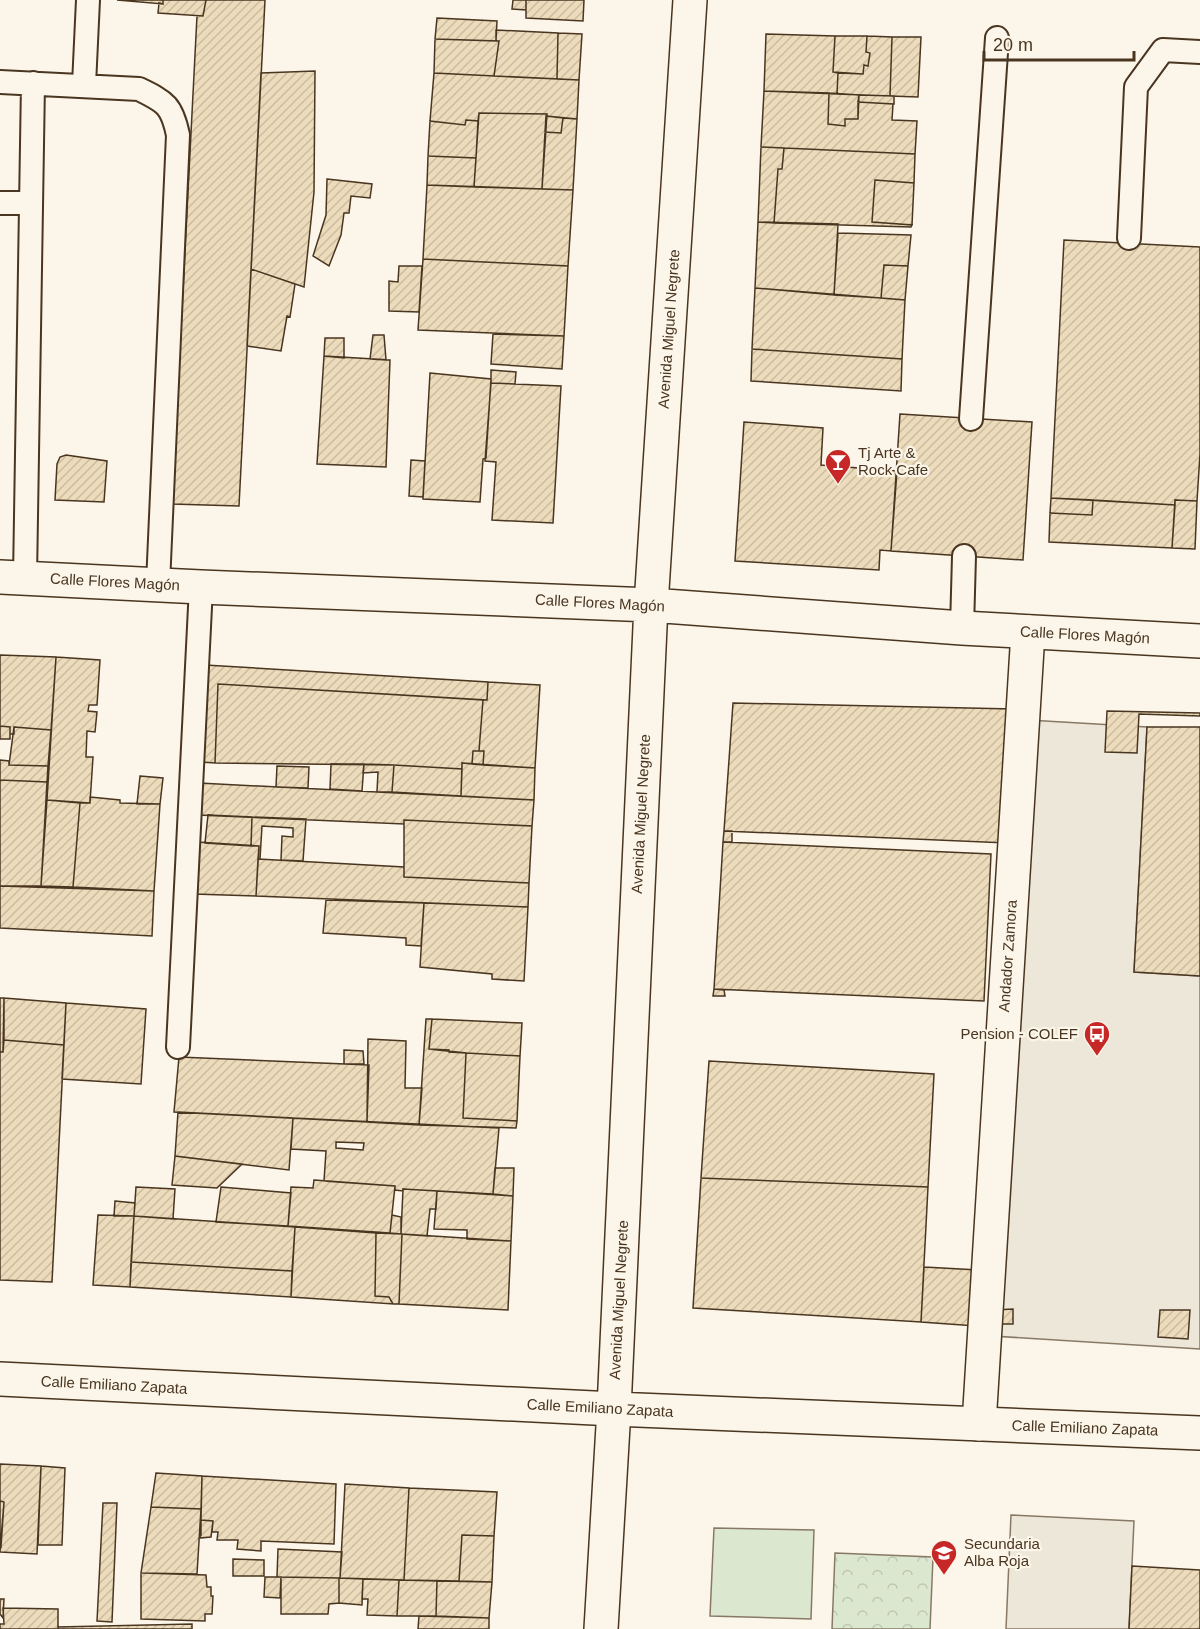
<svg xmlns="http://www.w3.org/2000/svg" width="1200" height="1629" viewBox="0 0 1200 1629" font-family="Helvetica,sans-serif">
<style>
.park{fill:url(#park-crowns);stroke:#887966;stroke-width:1.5}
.pitch{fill:#dce7d0;stroke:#887966;stroke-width:1.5}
.parking{fill:#ede7d9;stroke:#887966;stroke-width:1.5}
.building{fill:url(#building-hatch);stroke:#4a3520;stroke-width:1.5;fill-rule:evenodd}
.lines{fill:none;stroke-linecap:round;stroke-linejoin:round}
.lane-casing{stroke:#4a3520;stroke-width:26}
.street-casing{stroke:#4a3520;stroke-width:36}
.secondary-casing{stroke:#4a3520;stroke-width:36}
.lane{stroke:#fbf6e9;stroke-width:22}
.street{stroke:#fbf6e9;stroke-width:33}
.secondary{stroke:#fbf6e9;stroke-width:33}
.labels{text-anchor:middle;stroke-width:4.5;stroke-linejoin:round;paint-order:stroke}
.street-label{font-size:15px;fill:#4a3520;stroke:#fbf6e9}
.poi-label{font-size:15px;fill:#4a3520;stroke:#fbf6e9;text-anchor:start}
</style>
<defs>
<pattern id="park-crowns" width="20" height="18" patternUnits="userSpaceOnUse" patternTransform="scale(1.5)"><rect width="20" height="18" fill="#dce7d0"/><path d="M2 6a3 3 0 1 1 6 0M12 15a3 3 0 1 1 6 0" fill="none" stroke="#bec7b2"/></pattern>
<pattern id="building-hatch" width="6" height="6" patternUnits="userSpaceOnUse" patternTransform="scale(1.5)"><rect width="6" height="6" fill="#ecdcbc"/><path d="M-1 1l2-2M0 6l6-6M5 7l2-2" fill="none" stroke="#ccbda1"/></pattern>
</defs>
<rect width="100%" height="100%" fill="#fbf6e9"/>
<path class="park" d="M835,1553L933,1557L930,1629H832Z"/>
<path class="pitch" d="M714,1528L814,1530L811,1619L710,1616Z"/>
<path class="parking" d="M1028,720L1147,727L1134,972L1200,976V1349L992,1336Z
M1011,1515L1134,1521L1129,1629H1006Z"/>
<path class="building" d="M117,0H163V4Z
M163,0H206L203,16L158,13L159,3L163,4Z
M206,0H265L239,506L172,504L197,16H203Z
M513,0H526V10L512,9Z
M526,0H584L583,21L526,18Z
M437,18L497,21L496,41L435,39Z
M496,30L558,33L557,79L494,76L499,41H496Z
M558,33L582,34L579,80L557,79Z
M766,34L835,36L833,72L838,73L837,94L764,91Z
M835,36H867L866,52L870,53L868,66L864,65L863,74L833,72Z
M867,36L892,37L890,96L837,94L838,73L863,74L864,65L868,66L870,53L866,52Z
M892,37H921L918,97L890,96Z
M435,39L499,41L494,76L434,73Z
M315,71L314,192L304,287L251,269L257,152L261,73Z
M434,73L579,80L577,119L546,116L547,114L479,113L478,121L466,120L465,125L430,121Z
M764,91L829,93L828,124L845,126V119H858V102L893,104L892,120L917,121L915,154L761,147Z
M829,93L859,95L858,119H845V126L828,124Z
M859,95L894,96V104L858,102Z
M479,113L547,114L542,189L474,187Z
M546,116L563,118L561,133L545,132Z
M563,118L577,119L573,190L542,189L545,132L561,133Z
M466,120L478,121L476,158L428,156L430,121L465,125Z
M761,147L784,148L782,169H778L774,223L758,222Z
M784,148L915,154L914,183L875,180L872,222L912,225L911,227L774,223L778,169H782Z
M428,156L476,158L474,187L427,185Z
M327,179L372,184L370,198L351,196L349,213H344L341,235L329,266L313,256L326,215Z
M875,180L914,183L912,225L872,222Z
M427,185L573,190L568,266L423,259Z
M758,222L838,224L834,295L755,288Z
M838,233L911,235L908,266L884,265L881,298L834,295Z
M1064,240L1200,247V454L1197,501L1175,500V505L1051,498Z
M423,259L568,266L564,336L418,330Z
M884,265L908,266L905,300L881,298Z
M399,266H422L419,312L389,311V281L398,282Z
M251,269L295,284L290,317L287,316L281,351L247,346Z
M755,288L905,300L902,359L752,349Z
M493,334L564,336L562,369L491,364Z
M373,335H384L386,360L370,359Z
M325,338H344V358L324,356Z
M752,349L902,359L901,391L751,381Z
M324,356L390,360L386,467L317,464Z
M491,370L516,372L515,384L491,383Z
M430,373L491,379L486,458L483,459L480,502L423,499Z
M491,383L561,386L553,523L492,520L496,462L485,461Z
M900,414L1032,422L1023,560L891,551Z
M744,422L823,428L821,465L897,471L891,551L880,550L879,570L735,561Z
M66,455L107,461L104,502L55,500L57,464L60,457Z
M411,460L425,461L423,497L409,496Z
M1051,498L1093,500L1092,515L1050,513Z
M1093,500L1175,505L1172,548L1049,542L1050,513L1092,515Z
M1175,500L1197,501L1195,549L1172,548Z
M0,655L56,657L51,730L14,727V734H10V727L0,726Z
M56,657L100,660L97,705H89L88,711L97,712L95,732L87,731L86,757H93L90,803L47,800Z
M205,665L488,682L487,700L218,684L215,763L201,762Z
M488,682L540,685L535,768L483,765L484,751H479L483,700H487Z
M218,684L483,700L479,751H473L472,764L462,763V769L393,765L215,763Z
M733,703L1013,709L1007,843L724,831Z
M1107,711L1200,713V716L1139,714L1137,753L1105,752Z
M0,726L10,727V739H0Z
M14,727L51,730L48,766L9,765Z
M1147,727H1200V976L1134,972Z
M473,751H484L483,765L472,764Z
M0,760L9,761V765L48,766L47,782L0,780Z
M462,763L535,768L534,800L461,796Z
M331,764H364L362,791L330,789Z
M364,764L394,765L392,792H377L378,772L363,773Z
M394,765L462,769L461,796L392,792Z
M277,766L309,767L308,788L276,787Z
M140,776L163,778L160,804H137Z
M0,780L47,782L41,886H0Z
M199,783L534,800L532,826L404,820V824L198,815Z
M90,797L120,800V803L160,804L154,891L73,887L80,803H90Z
M47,800L80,803L73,887L41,886Z
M208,815L252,817L251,846L205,843Z
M252,817L306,819L303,861L281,860L282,836L293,837V828L262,826L260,859H258L259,846H251Z
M404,820L532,826L529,883L404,877Z
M724,831H732V842H723Z
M197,842L259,846L256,896L194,894Z
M723,842L991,854L984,1001L714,989Z
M258,859L404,867V877L529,883L528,907L256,896Z
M0,886L154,891L152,936L0,928Z
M326,900L424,903L421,946L406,945V938L323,933Z
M424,903L528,907L524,981L492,979V974L420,967Z
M714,989L724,990L725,996H713Z
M0,998H4L3,1052H0Z
M4,998L66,1003L64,1045L4,1040Z
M66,1003L146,1009L141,1084L62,1079Z
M426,1019H432L429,1049L466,1053L463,1118L517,1121L516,1128L419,1125Z
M432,1019L522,1023L520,1056L449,1052V1050L429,1049Z
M368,1039L406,1041L405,1088H422L419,1125L367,1122Z
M4,1040L64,1045L52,1282L0,1280V1052H3Z
M344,1050L363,1051L364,1064H344Z
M466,1053L520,1056L517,1121L463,1118Z
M179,1057L369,1065L367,1122L174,1112Z
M709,1061L934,1074L928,1187L701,1178Z
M178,1112L293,1118L289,1170L175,1156Z
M293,1118L499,1128L493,1194L403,1189V1191L395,1190V1186L324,1181L326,1151L291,1149ZM336,1142L364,1143L363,1150L336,1148Z
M175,1156L242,1164L217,1188L172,1185Z
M495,1168H514L513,1196L493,1194Z
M701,1178L928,1187L921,1322L693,1308Z
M314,1180L395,1186L390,1233L288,1226L291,1187L313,1188Z
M136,1187L175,1189L173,1219L134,1216Z
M221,1187L291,1193L288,1226L216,1222Z
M403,1189L437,1191L436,1209H430L427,1236L401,1234Z
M437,1191L513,1196L511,1241L467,1239V1230L434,1229Z
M115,1201L135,1203L134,1216H114Z
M98,1215L134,1216L130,1287L93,1285Z
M392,1215L401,1217V1234L390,1233Z
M134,1216L295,1227L292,1271L131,1262Z
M295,1227L376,1233L375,1296L389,1297L393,1304L291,1297Z
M376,1233L402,1234L399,1304H393L389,1297L375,1296Z
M402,1234L511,1241L508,1310L399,1304Z
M131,1262L292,1271L291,1297L130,1287Z
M924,1267L978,1270L976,1326L921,1322Z
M1013,1309V1324H995V1310Z
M1160,1310H1190L1188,1339L1158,1337Z
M0,1464L41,1466L37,1554L0,1552L4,1502L0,1501Z
M41,1466L65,1468L62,1545H38Z
M156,1473L202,1476L201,1509L151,1507Z
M202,1476L336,1484L334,1544L261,1541V1551L237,1549L238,1540H217L218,1532H212L213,1521L201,1520Z
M345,1484L409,1488L404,1580L340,1578Z
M409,1488L497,1492L494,1536L462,1535L459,1581L404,1580Z
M0,1501L4,1502L1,1547L0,1546Z
M103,1503H117L112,1622L97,1621Z
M151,1507L201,1509L197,1574L141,1573Z
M201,1520L213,1521L211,1537L199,1538L201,1535Z
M462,1535L494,1536L492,1582L459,1581Z
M278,1549L342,1552L340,1578L277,1577Z
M233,1559L264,1560V1576H233Z
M1132,1566L1200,1570V1629H1129Z
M141,1573L206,1575L207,1587H211V1596H213L212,1614H205V1621L141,1619Z
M265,1577H281L280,1598L264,1597Z
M281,1577L339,1578V1603L329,1604L328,1614H281Z
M339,1578L363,1579L362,1605L339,1603Z
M363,1579L399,1580L397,1616L367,1615L368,1599H362Z
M399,1580L437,1581L436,1616H397Z
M437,1581L492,1582L489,1618L436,1616Z
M0,1599H4L3,1618L0,1614Z
M3,1608L58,1609V1629H0V1624H4Z
M419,1616L489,1618V1629H418Z
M192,1624V1629H58V1627Z"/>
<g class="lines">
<g class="lane-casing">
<path id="lane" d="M0,82L139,89C166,102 172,106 178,135L158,584
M84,85L88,0
M0,203H31
M1129,238L1136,87L1163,50L1200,52
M971,419L997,38
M25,578L33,83
M962,628L964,556
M178,1047L201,587"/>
</g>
<g class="street-casing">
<path id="street" d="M979,1424L1028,632"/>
</g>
<g class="secondary-casing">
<path id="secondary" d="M0,577L201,587L651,605L962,628L1200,641
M0,1379L614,1409L1200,1433
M601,1629L614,1409L651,605L690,0"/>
</g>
<use href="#lane" class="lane"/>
<use href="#street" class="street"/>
<use href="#secondary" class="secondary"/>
</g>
<defs>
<g id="bar-pin" transform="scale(1.35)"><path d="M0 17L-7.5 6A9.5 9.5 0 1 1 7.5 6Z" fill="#c62828" stroke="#fbf6e9"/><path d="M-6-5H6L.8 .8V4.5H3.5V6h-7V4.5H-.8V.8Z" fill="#fff"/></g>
<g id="bus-pin" transform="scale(1.35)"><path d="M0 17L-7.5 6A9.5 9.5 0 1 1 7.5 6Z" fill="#c62828" stroke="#fbf6e9"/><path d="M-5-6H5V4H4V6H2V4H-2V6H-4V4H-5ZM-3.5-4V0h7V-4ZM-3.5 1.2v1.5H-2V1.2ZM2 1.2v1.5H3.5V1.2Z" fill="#fff"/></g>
<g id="school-pin" transform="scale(1.35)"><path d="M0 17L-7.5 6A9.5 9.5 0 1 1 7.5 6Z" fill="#c62828" stroke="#fbf6e9"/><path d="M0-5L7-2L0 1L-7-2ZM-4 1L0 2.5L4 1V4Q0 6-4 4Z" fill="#fff"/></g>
</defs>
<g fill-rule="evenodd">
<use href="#bar-pin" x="838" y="462"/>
<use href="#bus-pin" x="1097" y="1034"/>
<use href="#school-pin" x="944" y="1553"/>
</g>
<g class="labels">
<g class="street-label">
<text transform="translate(669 329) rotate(-86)" y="5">Avenida Miguel Negrete</text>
<text transform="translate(115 582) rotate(3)" y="5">Calle Flores Magón</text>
<text transform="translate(600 603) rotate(3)" y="5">Calle Flores Magón</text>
<text transform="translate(1085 635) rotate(3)" y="5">Calle Flores Magón</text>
<text transform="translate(641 814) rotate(-87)" y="5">Avenida Miguel Negrete</text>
<text transform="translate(1008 956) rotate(-86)" y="5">Andador Zamora</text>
<text transform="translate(619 1300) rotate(-87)" y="5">Avenida Miguel Negrete</text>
<text transform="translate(114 1385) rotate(3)" y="5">Calle Emiliano Zapata</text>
<text transform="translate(600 1408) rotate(3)" y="5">Calle Emiliano Zapata</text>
<text transform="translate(1085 1428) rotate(2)" y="5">Calle Emiliano Zapata</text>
</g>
<g class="poi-label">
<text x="858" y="458">Tj Arte &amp;<tspan x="858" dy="17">Rock Cafe</tspan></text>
<text x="1078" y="1039" text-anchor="end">Pension - COLEF</text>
<text x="964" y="1549">Secundaria<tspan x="964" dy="17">Alba Roja</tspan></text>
</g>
</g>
<path d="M984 51v9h150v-9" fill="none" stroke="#4a3520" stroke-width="3"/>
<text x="993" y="51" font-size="18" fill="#4a3520" stroke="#fbf6e9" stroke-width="4.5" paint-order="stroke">20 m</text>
</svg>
